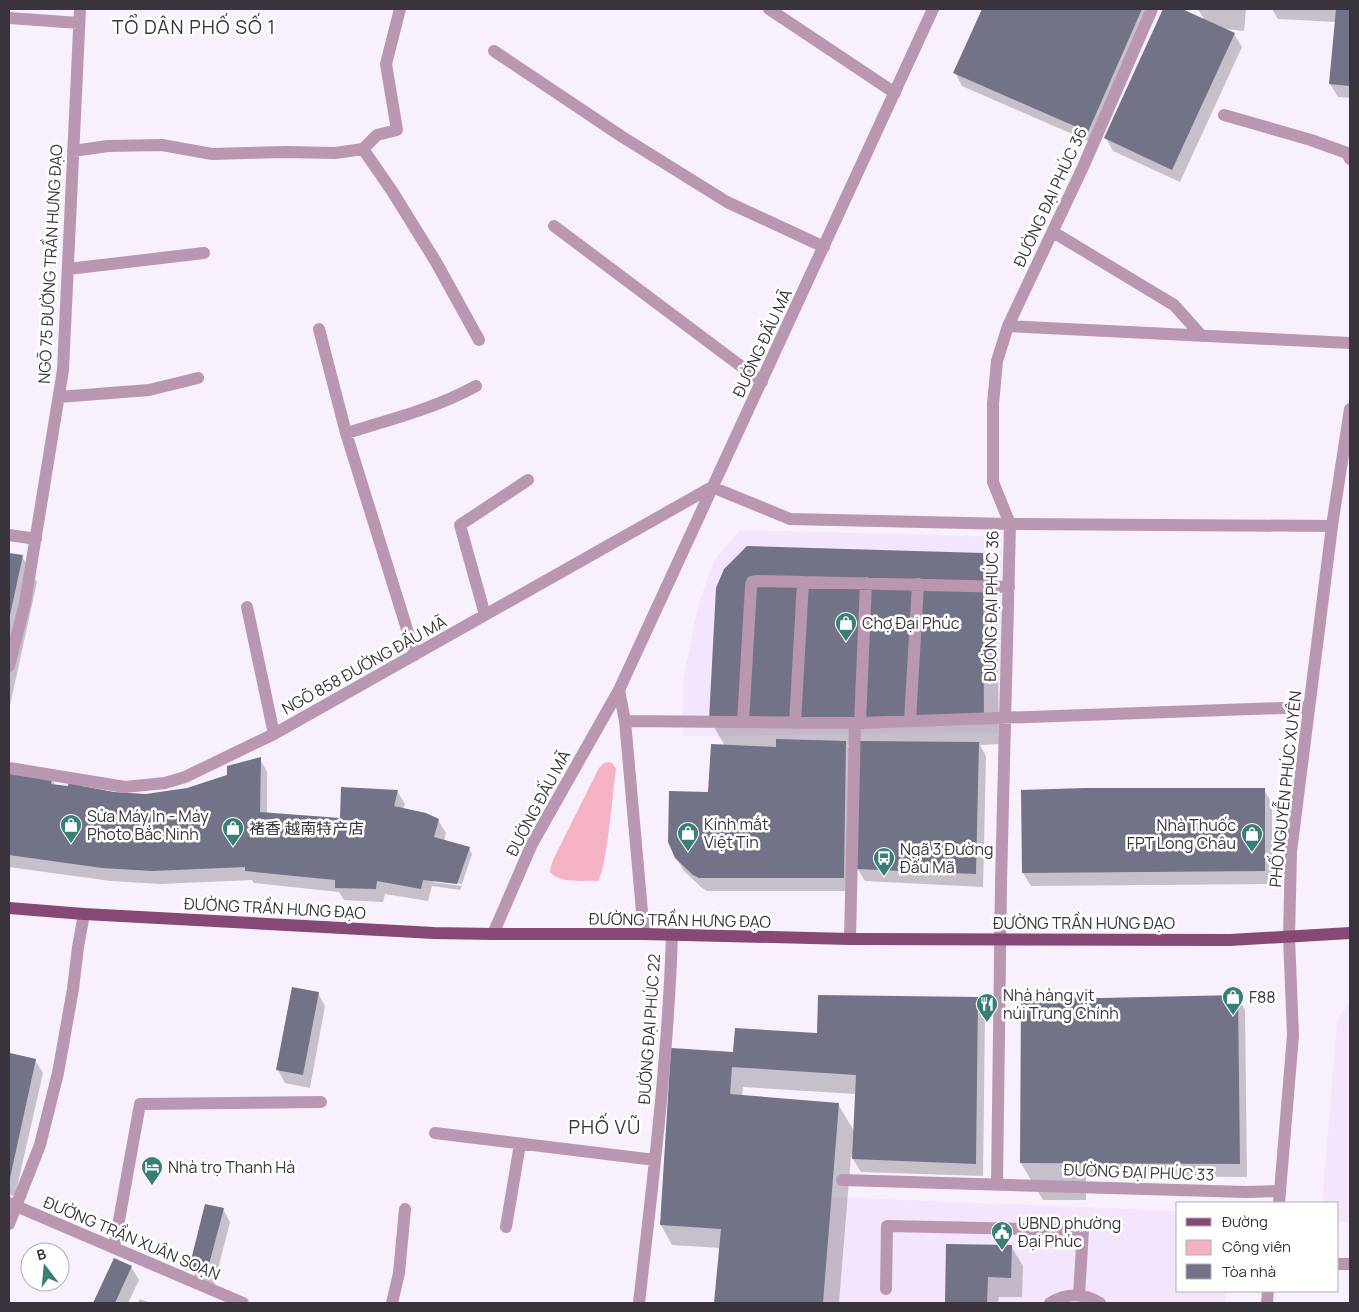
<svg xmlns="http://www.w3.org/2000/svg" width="1359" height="1312" viewBox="0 0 1359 1312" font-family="Manrope,'Noto Sans SC',sans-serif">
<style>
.built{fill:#f3e6fc}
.green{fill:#f5b2c2}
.shadow{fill:#0003;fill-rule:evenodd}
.building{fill:#737387}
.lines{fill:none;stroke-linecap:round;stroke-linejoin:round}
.minor{stroke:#ba97b0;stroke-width:12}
.major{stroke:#864976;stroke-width:12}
.labels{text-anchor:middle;stroke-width:5;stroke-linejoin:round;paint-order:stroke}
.street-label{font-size:16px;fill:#39343c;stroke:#fff}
.poi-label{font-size:16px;fill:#39343c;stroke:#fff;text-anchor:start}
.quarter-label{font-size:19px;letter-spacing:1px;fill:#39343c;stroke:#fff}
</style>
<rect width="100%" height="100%" fill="#f8f0fd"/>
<path class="built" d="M740,530L1002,537V733L683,736V681L699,602L715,559Z
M1350,1004V1222H1338V1203H1322L1337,1025L1340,1014Z
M831,1197L1178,1211V1291H1227L1225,1303H823Z"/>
<path class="green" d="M610,762L613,764L616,769C613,790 607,869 598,881C584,880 560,884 550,872L551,866L554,858L599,768L604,763Z"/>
<path class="shadow" d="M983,9H1155L1095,144L962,86L955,72Z
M1165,9H1179L1205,21L1198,9H1246L1244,31L1225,29L1234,34L1242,47L1180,182L1113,151L1106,138Z
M1272,9H1350V98L1338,97L1330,84L1336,22L1278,19Z
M9,554L22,556L37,582L9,710Z
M982,554L997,580L999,744L980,745L986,756L983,887L865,881L857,868L860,745H847L853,755L850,891H707L702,888L684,871L676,858L710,793L725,746L710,720Z
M260,759L267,772V814L342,819L397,791L405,804L403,809L438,820L446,833L444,841L469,848L472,854L462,884L433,880V882L462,886L460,890L432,886L428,901L385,894L383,902L344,900L339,892L254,883L252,880L160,884L111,881L9,867V772L51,778L56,786L84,787L129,795L146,796L187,789L229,775Z
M1264,790L1272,803V884L1031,886L1023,873Z
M318,993L325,1006L310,1088L285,1083L278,1070Z
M1237,996L1245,1010L1247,1177L1086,1176V1200H1043L1021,1163L1065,999Z
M977,998L985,1011L983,1176L861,1172L851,1156L839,1303H716L721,1248L672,1245L661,1225L734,1054ZM743,1087L856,1094L854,1131L838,1104L742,1096Z
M10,1055L35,1060L43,1073L15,1196L9,1195V1063Z
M223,1209L230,1222L214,1285L198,1281L190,1267Z
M948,1245L1011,1246L1023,1266L1022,1297H999L998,1303H946Z
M114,1260L131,1267L139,1280L128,1303H95Z
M140,1299L150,1303H138Z"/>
<path class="building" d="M982,9H1142L1088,132L953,73Z
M1163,9H1182L1235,33L1172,170L1104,138Z
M1336,9H1350V86L1329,84Z
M747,546L983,553L984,719L709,720L716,588L724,569Z
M9,553L23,555L10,615L9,614Z
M776,739L846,741L844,878H699L693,875L675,858L668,842L669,791L708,792L711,744L776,747Z
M858,741L979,742L976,874L856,869Z
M261,757L260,812L340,818L341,787L398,790L394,806L426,813L439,819L434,837L470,847L457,884L423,880L421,889L377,881L376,889L335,888V880L245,871V867L152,871L102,868L9,855V771L52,777L51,784L68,786L69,781L82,786L114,792L146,794L187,788L227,775V766Z
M1085,788H1265V871L1022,873L1021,790Z
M292,987L319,992L303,1075L276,1070Z
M818,995L978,997L976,1164L852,1159L856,1075L732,1067L730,1094L839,1103L823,1303H714L721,1229L660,1225L671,1048L733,1052L735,1028L817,1033Z
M1238,995L1240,1164L1020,1163L1021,997L1101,998Z
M10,1053L36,1059L10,1178H9Z
M205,1204L224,1208L207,1272L189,1268Z
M946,1244L1012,1245L1011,1278L988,1277L987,1303H945Z
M114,1258L132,1266L115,1303H93Z"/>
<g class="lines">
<path class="minor" d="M400,9L386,64L397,130L377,135L363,149L392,191L436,262L479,340
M769,9L895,93
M9,18L79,23
M494,51L621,136L727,202L824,247
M1224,115L1311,140L1347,153L1350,159
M73,151L108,146L162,145L212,154L286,152L335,153L363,149
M554,226L762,382
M1053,232L1174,305L1201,335
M68,269L204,253
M1008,326L1350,343
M319,329L346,433L415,655
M59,397L149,390L198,378
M346,433C390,420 436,408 476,386
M9,535L36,539
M247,607L274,734
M485,615L460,525L528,480
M9,666L25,603L63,370L80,9
M619,690L625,721L644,934
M625,721L860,723L1309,707
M910,721L918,584
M743,722L751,587L752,582L758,581L1009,587
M795,723L803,582
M860,723L866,583
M9,768L125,787L165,783L185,777L274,734L712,487L790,519L1010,524L1332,526
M493,934L532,844L619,690L933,9
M850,939L855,723
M435,1133L655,1160
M842,1180L1246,1192L1280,1191
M997,1184L1001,883L1010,524L993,482V404L997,361L1008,326L1083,167L1152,9
M9,1203L243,1303
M1279,1203L1293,1035L1289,938L1291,852L1332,526L1350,409
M9,1224L40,1145L58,1073L73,989L78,947L84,914
M506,1227L520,1144
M114,1248L140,1104L321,1102
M1338,1264H1350
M886,1289L887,1226L1083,1230L1079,1295
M392,1303L399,1273L405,1209
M639,1303C653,1181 668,1058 672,935
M1050,1303C1066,1293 1084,1293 1100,1303
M1267,1303L1268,1291"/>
<path class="major" d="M9,908L84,914L434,933L493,934H644L850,939L1230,940L1350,933"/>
</g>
<defs>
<g id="shop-pin" transform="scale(1.125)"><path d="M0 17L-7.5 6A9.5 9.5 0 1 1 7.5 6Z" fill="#3a7f75" stroke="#fff"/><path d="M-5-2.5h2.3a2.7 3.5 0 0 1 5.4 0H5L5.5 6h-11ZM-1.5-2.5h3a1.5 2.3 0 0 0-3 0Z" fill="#fff"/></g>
<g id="bus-pin" transform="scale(1.125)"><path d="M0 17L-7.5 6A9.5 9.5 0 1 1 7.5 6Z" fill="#3a7f75" stroke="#fff"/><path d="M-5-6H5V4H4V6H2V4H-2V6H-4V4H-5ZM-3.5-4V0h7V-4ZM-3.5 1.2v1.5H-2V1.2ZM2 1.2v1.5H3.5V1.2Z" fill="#fff"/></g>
<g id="restaurant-pin" transform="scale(1.125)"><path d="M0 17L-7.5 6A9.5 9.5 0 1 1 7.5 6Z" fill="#3a7f75" stroke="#fff"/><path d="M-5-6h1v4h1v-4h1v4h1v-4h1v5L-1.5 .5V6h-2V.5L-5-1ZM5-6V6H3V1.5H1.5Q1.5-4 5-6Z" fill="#fff"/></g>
<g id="hotel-pin" transform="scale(1.125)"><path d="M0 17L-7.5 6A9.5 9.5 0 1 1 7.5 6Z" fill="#3a7f75" stroke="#fff"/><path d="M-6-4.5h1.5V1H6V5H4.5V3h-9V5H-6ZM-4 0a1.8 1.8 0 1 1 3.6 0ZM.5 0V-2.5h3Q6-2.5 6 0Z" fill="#fff"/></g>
<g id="civic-pin" transform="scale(1.125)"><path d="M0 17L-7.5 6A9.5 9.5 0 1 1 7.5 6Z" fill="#3a7f75" stroke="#fff"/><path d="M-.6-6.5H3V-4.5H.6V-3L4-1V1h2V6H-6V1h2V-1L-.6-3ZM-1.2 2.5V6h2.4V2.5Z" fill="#fff"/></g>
</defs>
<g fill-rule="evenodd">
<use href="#shop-pin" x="846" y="623"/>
<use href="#shop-pin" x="71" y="825"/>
<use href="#shop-pin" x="233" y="828"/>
<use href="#shop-pin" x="688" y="833"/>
<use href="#shop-pin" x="1252" y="834"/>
<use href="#bus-pin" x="884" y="858"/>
<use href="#shop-pin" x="1233" y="997"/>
<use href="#restaurant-pin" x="987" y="1004"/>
<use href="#hotel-pin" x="152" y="1167"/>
<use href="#civic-pin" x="1002" y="1232"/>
</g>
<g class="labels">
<g class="street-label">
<text transform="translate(1050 197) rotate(-65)" y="6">ĐƯỜNG ĐẠI PHÚC 36</text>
<text transform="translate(50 264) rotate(-87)" y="6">NGÕ 75 ĐƯỜNG TRẦN HƯNG ĐẠO</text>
<text transform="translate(762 343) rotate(-65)" y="6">ĐƯỜNG ĐẤU MÃ</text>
<text transform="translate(991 606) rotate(-89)" y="6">ĐƯỜNG ĐẠI PHÚC 36</text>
<text transform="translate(364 665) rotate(-29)" y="6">NGÕ 858 ĐƯỜNG ĐẤU MÃ</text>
<text transform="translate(1285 789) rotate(-84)" y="6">PHỐ NGUYỄN PHÚC XUYÊN</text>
<text transform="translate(538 803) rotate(-62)" y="6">ĐƯỜNG ĐẤU MÃ</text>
<text transform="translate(275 908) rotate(3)" y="6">ĐƯỜNG TRẦN HƯNG ĐẠO</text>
<text transform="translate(680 920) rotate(1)" y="6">ĐƯỜNG TRẦN HƯNG ĐẠO</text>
<text x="1084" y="929">ĐƯỜNG TRẦN HƯNG ĐẠO</text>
<text transform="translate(649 1029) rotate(-86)" y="6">ĐƯỜNG ĐẠI PHÚC 22</text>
<text transform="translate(1139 1172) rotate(2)" y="6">ĐƯỜNG ĐẠI PHÚC 33</text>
<text transform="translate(132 1238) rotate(23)" y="6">ĐƯỜNG TRẦN XUÂN SOẠN</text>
</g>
<g class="poi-label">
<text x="862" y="629">Chợ Đại Phúc</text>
<text x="87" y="822">Sửa Máy In - Máy<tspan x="87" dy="18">Photo Bắc Ninh</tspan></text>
<text x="704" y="830">Kính mắt<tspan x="704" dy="18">Việt Tin</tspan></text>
<text x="1236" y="831" text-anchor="end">Nhà Thuốc<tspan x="1236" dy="18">FPT Long Châu</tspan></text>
<text x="249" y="834">褚香 越南特产店</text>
<text x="900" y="855">Ngã 3 Đường<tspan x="900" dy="18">Đấu Mã</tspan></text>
<text x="1003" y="1001">Nhà hàng vịt<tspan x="1003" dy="18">núi Trung Chính</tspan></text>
<text x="1249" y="1003">F88</text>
<text x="168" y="1173">Nhà trọ Thanh Hà</text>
<text x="1018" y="1229">UBND phường<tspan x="1018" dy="18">Đại Phúc</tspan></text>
</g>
<g class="quarter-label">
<text x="194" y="34">TỔ DÂN PHỐ SỐ 1</text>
<text x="605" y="1134">PHỐ VŨ</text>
</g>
</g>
<rect width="1359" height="1312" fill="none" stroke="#39343c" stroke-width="20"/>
<rect x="1176" y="1202" width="162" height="90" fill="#ffffff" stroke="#b0aeb1"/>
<rect x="1186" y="1218" width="25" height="8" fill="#864976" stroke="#b0aeb1"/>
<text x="1222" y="1227" font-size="15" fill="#39343c">Đường</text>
<rect x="1186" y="1240" width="25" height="15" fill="#f5b2c2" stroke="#b0aeb1"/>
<text x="1222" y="1252" font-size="15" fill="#39343c">Công viên</text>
<rect x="1186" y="1264" width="25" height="15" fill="#737387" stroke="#b0aeb1"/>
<text x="1222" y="1277" font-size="15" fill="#39343c">Tòa nhà</text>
<g transform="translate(45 1267) rotate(344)"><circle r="24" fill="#ffffff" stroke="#b0aeb1"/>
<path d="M0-4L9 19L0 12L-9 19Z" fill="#3a7f75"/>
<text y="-8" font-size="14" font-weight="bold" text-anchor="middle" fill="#39343c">B</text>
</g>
</svg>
